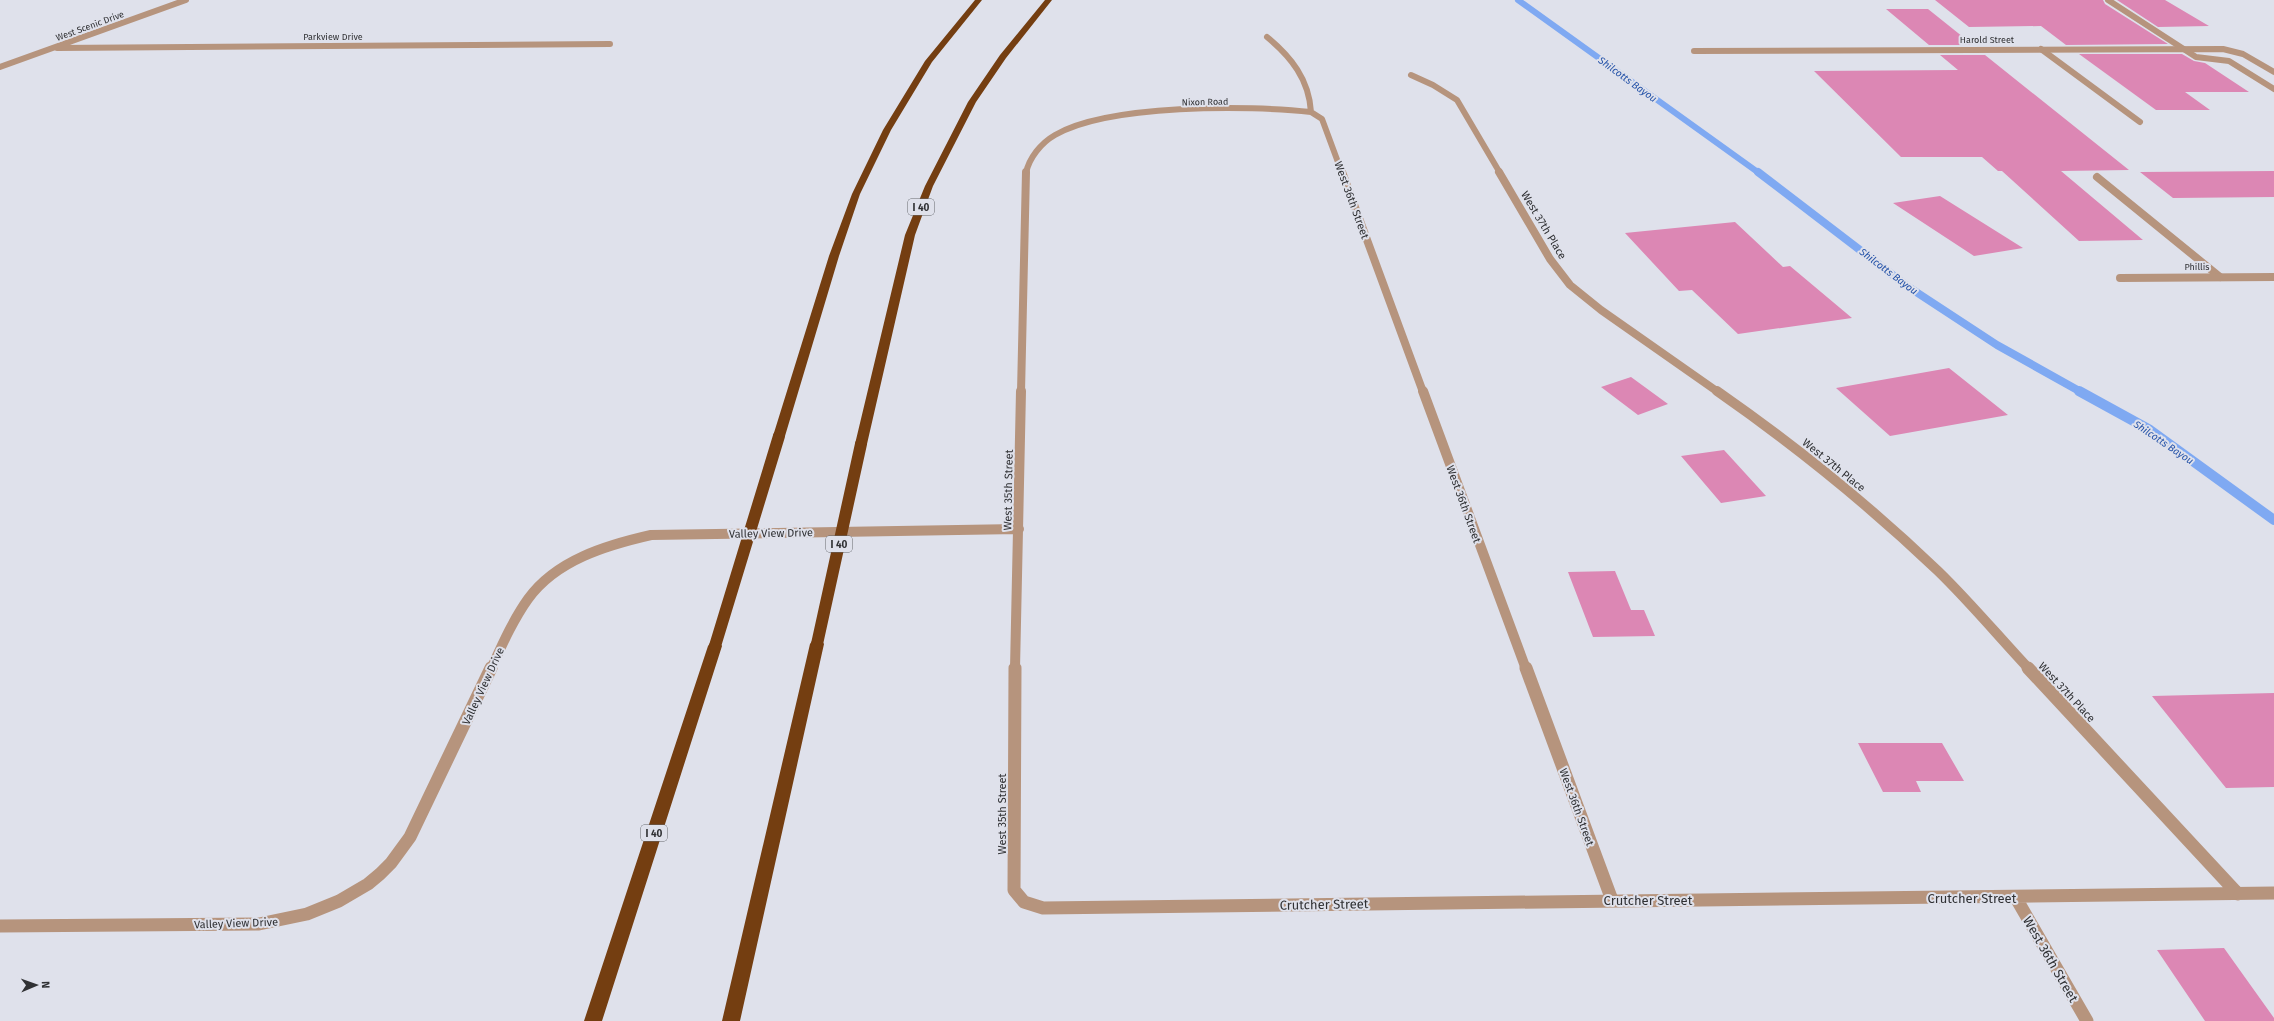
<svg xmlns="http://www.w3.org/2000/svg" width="2274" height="1021" viewBox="0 0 2274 1021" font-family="'Fira Sans',sans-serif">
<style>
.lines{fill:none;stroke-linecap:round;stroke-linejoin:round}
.stream-far2{stroke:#7fa9f2;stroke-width:6}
.stream-far1{stroke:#7fa9f2;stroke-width:8}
.stream{stroke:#7fa9f2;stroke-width:10}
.building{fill:#dc87b4}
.lane-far1{stroke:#b6947d;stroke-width:6}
.lane{stroke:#b6947d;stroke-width:8}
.street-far3{stroke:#b6947d;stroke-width:6}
.street-far2{stroke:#b6947d;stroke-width:8}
.street-far1{stroke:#b6947d;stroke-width:10}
.street{stroke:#b6947d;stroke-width:13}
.highway{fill:#743e11;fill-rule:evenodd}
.highway-bridge{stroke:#743e11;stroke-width:12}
.labels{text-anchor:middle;stroke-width:4;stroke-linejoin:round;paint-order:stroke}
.far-street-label{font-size:9px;fill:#303134;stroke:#dfe1eb}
.far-water-label{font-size:10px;font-style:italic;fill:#2452a8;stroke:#dfe1eb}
.shield{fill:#dfe1eb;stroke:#64666b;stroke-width:1}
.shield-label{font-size:10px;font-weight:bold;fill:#303134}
.street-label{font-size:11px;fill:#303134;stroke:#dfe1eb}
.near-street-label{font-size:13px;fill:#303134;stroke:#dfe1eb}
</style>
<rect width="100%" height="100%" fill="#dfe1eb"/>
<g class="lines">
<path class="stream-far2" d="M1518,0L1759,173"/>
<path class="stream-far1" d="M1758,172L1907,286L1997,345L2081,392"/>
<path class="stream" d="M2079,391L2150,430L2274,520"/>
</g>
<path class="building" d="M1935,0H2103L2105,4L2168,44L2066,45L2041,26L1969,27Z
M2117,0H2165L2209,26L2158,27Z
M1886,9H1928L1973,45H1929Z
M2079,54H2182L2194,61L2205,63L2249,92H2185L2210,110H2156Z
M1940,55H1985L2129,170L2061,171L2143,240L2079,241L2002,171H1998L1982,157H1901L1814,71L1958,70Z
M2274,171V197L2173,198L2140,172Z
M1940,196L2023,248L1974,256L1893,203Z
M1735,222L1783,267L1790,266L1852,318L1738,334L1692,290L1679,291L1625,233Z
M1949,368L2008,415L1890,436L1836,388Z
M1631,377L1668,404L1638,415L1601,387Z
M1724,450L1766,496L1721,503L1681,456Z
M1615,571L1631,610H1644L1655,636L1593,637L1568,572Z
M2274,693V787L2226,788L2152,696Z
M1858,743H1942L1964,781H1916L1921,792H1883Z
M2224,948L2274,1018V1021H2205L2157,950Z"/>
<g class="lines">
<path class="lane-far1" d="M2108,0L2196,57L2229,61L2274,89
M2041,49L2140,122"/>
<path class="lane" d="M2097,177L2220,277"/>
<path class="street-far3" d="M1267,37C1291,57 1309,79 1311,112
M57,48L610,44
M1694,51L2223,49L2243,54L2274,72
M0,67L186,0
M1411,75L1433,85L1457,100L1500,173
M1026,173C1029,158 1041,143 1055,135C1108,104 1249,105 1311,112L1322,119L1342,173"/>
<path class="street-far2" d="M1342,172L1423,392
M1499,172L1550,259L1570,285L1601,310L1718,392
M2120,278L2274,277
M1021,392L1026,172"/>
<path class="street-far1" d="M1423,391L1526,669
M1717,391C1793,444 1871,507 1938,571C1970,602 1999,637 2029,669
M491,669C502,645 513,620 528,599C556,560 607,545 651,535L1019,529
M1015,669L1021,391"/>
<path class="street" d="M1015,668L1014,890L1024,902L1043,908L2274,893
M1526,668L1612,900
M2028,668L2238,894
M2016,898L2087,1021
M0,926L259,924L307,914L339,901L368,884L380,874L391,863L410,837L491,668"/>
<path class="highway" d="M975,0H982L932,62L891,130L860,194L839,256L785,436L779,439L775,438L773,436L829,256L852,194L883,130L925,61Z
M1045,0H1052L1006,58L976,102L933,186L915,235L867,444L861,447L857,446L855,444L905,235L925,186L968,102L1000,55Z
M817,639L822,641L824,644L740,1021H722L810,644L812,641Z
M715,641L720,643L722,646L602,1021H584L708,646L710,643Z"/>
<path class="highway-bridge" d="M817,644L861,444
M715,646L779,436"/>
</g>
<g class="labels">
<g class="far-street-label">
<text transform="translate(90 26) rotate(-20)" y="3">West Scenic Drive</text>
<text x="333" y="40">Parkview Drive</text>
<text x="1987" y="43">Harold Street</text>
<text transform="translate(1205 102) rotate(-1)" y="3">Nixon Road</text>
<text x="2197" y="270">Phillis</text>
</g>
<g class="far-water-label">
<text transform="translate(1628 79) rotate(36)" y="4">Shilcotts Bayou</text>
<text transform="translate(1889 271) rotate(37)" y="4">Shilcotts Bayou</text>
<text transform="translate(2164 442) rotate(34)" y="4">Shilcotts Bayou</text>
</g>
<g class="shield">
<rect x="908" y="199" width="26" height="16" rx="3"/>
<rect x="826" y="536" width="26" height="16" rx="3"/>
<rect x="641" y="825" width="26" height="16" rx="3"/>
</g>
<g class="shield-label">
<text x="921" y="211">I 40</text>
<text x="839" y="548">I 40</text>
<text x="654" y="837">I 40</text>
</g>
<g class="street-label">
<text transform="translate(1352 200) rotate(70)" y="4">West 36th Street</text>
<text transform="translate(1544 225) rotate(59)" y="4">West 37th Place</text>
<text transform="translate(1834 465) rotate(39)" y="4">West 37th Place</text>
<text transform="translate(1008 490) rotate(-89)" y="4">West 35th Street</text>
<text transform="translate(1464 504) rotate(70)" y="4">West 36th Street</text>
<text transform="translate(771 533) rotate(-1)" y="4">Valley View Drive</text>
<text transform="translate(483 686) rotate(-65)" y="4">Valley View Drive</text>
<text transform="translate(2067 692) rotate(47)" y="4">West 37th Place</text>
<text transform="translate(1577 807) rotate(70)" y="4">West 36th Street</text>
<text transform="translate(1002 814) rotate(-90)" y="4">West 35th Street</text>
<text transform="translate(236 923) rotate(-2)" y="4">Valley View Drive</text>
</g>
<g class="near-street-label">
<text x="1972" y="903">Crutcher Street</text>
<text x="1648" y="905">Crutcher Street</text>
<text transform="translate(1324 904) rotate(-1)" y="5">Crutcher Street</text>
<text transform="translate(2051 959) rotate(60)" y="5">West 36th Street</text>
</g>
</g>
<g transform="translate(36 985) rotate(88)" stroke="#dfe1eb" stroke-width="3" paint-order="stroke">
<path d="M0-3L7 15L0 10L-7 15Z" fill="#303134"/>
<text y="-6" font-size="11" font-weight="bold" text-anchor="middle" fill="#303134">N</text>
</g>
</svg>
